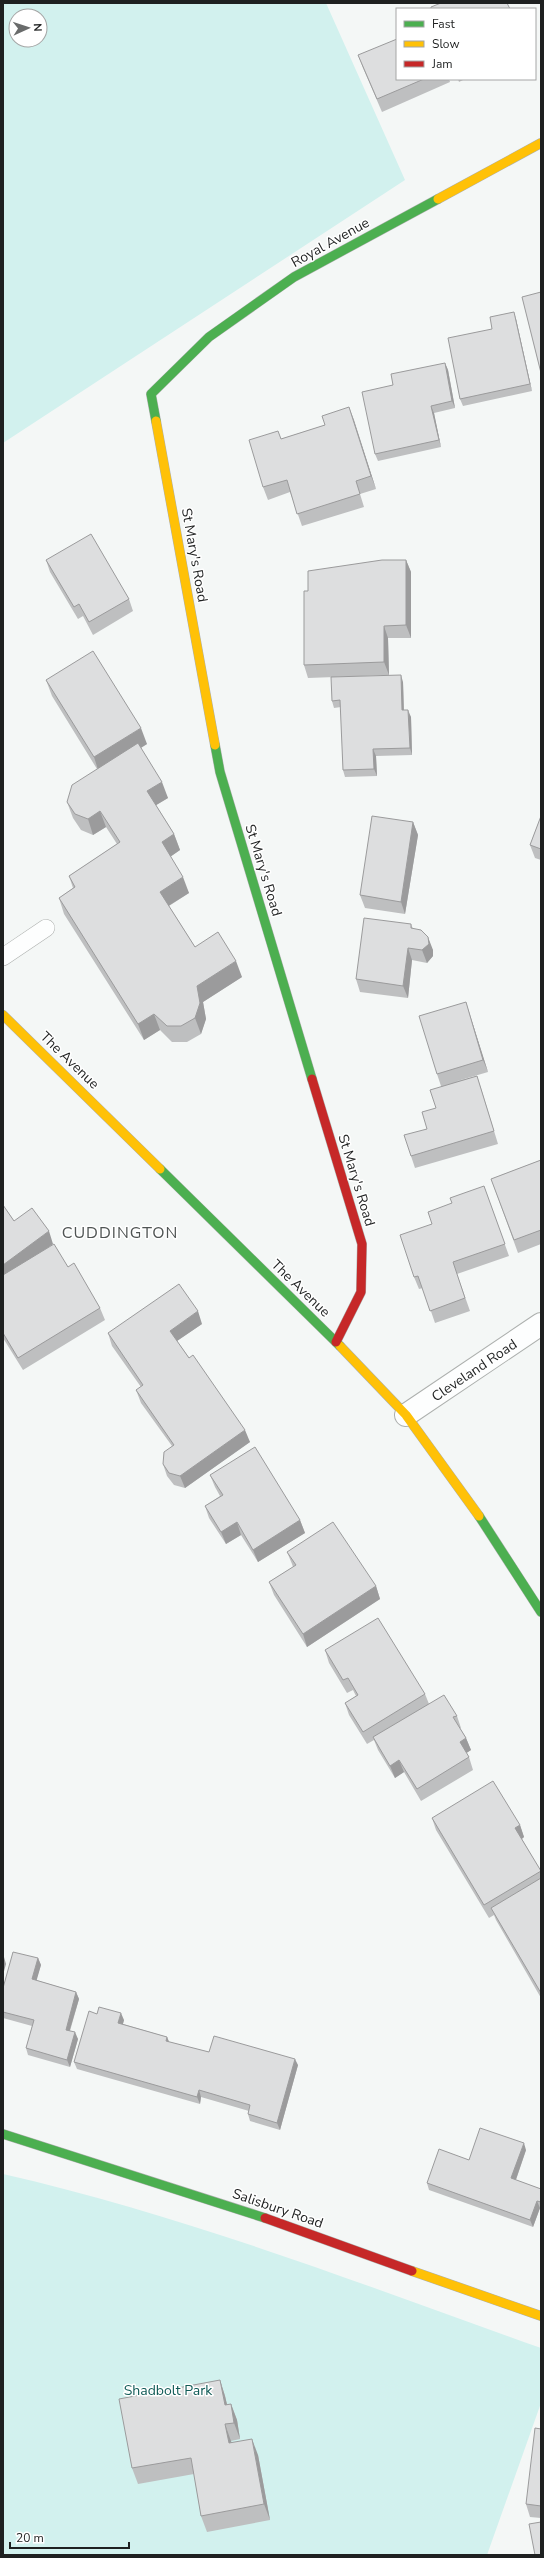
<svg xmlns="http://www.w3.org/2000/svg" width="544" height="2558" viewBox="0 0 544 2558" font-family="'Nunito Sans',sans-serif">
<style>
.green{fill:#d2f1ee;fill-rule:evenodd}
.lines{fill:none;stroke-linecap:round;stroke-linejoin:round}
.lane-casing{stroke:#adb0ae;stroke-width:18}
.street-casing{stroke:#adb0ae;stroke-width:24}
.fast-casing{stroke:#adb0ae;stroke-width:10}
.slow-casing{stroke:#adb0ae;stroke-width:10}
.jam-casing{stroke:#adb0ae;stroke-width:10}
.lane{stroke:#fdfefe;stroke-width:17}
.street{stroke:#fdfefe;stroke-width:22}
.fast{stroke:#4caf50;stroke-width:9}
.slow{stroke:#ffc107;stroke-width:9}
.jam{stroke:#c62828;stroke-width:9}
.wall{fill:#bebfc0}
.shaded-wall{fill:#9b9b9c}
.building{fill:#dddedf;stroke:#9b9b9c}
.labels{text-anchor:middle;stroke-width:3;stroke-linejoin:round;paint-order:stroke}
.street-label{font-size:14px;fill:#1e2020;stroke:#fff}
.park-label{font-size:14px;fill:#115b57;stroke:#fff}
.quarter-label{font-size:16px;letter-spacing:1px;fill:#4f5453;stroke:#fff}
</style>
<rect width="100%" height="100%" fill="#f4f7f6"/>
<path class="green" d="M3,3H326L405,180L3,443ZM16,16H40V40H16Z
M3,2174C187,2216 364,2285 541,2348V2403L487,2555H3Z"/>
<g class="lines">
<g class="lane-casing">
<path id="lane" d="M3,957L46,928"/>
</g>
<g class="street-casing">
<path id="street" d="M406,1415L541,1324"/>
</g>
<g class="fast-casing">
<path id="fast" d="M156,421L151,394L209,337L294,277L438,199
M215,745L220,772L312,1079
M160,1169L340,1346
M479,1516L541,1612
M3,2134L265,2218"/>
</g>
<g class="slow-casing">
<path id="slow" d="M438,199L541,143
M156,421L215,745
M3,1015L160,1169
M340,1346L406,1415L479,1516
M412,2271L541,2316"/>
</g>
<g class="jam-casing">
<path id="jam" d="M312,1079L362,1244L361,1292L336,1342
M265,2218L412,2271"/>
</g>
<use href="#lane" class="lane"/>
<use href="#street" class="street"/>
<use href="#fast" class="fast"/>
<use href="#slow" class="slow"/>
<use href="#jam" class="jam"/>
</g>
<path class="wall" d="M358,55L397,79H449L450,82L382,112L363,68Z
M458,79H465L459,82Z
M516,319L532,391L463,406L460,399L492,329Z
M445,363L448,370L455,408L434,413L441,447L378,461L375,454Z
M349,407L376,489L360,494L364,507L302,526L290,492L268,500L263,487L281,439L325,425Z
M46,560L129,599L133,611L93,635L83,616L78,619L50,572Z
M406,560L411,572V638H388L389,675L308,678L304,665Z
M46,680L147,744L141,748L168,798L156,805L174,834L180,850L170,857L189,893L169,906L195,947L242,977L203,1002L206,1019L201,1034L187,1042H172L160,1030L144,1040L64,914L59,898L73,888L69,876L117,844L106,827L93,835L81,830L73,818L67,802L97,769L52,696Z
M403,682L404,710L411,717L412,755L376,756L377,776L345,777L343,770L341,707L334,708L332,701Z
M541,816V860L535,858L530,845Z
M413,822L418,835L405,914L365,908L360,895Z
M411,924L413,929L433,950V956L427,963L412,960L408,998L360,992L356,979Z
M466,1002L470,1015L488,1072L454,1082L477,1076L481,1088L498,1144L415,1168L411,1156L427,1129L436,1108L441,1086L437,1074Z
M541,1160V1244L518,1253L491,1179Z
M484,1186L509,1256L457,1274L470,1311L435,1323L423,1288L419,1289L414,1277L432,1224L452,1203Z
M3,1205L14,1221L53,1244L48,1247L68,1267L100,1308L105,1320L23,1370L3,1338Z
M202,1324L177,1341L250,1442L185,1488L174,1485L167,1476L163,1464L172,1446L141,1403L136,1390L141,1387L112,1346L108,1333Z
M210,1475L300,1520L305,1533L258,1562L241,1535L226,1544L209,1518L205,1506L220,1496L215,1487Z
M287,1552L376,1586L380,1599L307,1647L274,1595L269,1582L293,1567L292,1564Z
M325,1650L425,1694L429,1704L457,1716L461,1728H460L466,1738L471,1750L466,1753L469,1757L473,1770L421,1801L404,1772L395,1778L378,1750L374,1740L367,1744L349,1715L345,1703L356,1696L353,1690L347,1693L329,1663Z
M432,1818L520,1825L524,1837L522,1839L541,1872V1998L496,1920L494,1915L489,1918L436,1830Z
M38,1958L41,1965L36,1980L76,1992L79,1999L70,2031L78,2039L70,2067L28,2055L26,2048L32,2026L3,2018V1988Z
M97,2014L124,2020L123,2024L167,2037L169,2042L209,2052L298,2065L280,2130L250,2121L248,2114L249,2111L201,2097L200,2104L77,2069L74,2062Z
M526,2150L516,2180L541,2189V2208H540L533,2227L429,2190L427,2183L469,2160Z
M220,2380L225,2396L227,2405L231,2404L237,2420L240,2439L231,2441L232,2443L258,2455L270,2520L207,2532L201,2516L194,2474L138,2484L132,2468Z
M541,2429V2518L530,2517L526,2504Z"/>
<path class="shaded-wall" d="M514,312L516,319L532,391L530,384Z
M445,363L448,370L455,408L452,401Z
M431,406L434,413L441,447L439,440Z
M349,407L354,420L376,489L371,476Z
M406,560L411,572V638L406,625Z
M384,626L388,638L389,675L384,662Z
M401,675L403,682L404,717L402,710Z
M408,710L411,717L412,755L410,748Z
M141,728L147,744L99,773L94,757Z
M373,749L376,756L377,776L374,769Z
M162,782L168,798L153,807L147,791Z
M100,811L106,827L93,835L88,819Z
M413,822L418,835L405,914L401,902Z
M174,834L180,850L167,859L162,842Z
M183,877L189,893L165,908L160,892Z
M428,937L433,950V956L427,963L422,950Z
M408,948L412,960L408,998L403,986Z
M236,961L242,977L203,1002L206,1019L201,1034L195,1018L197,986Z
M466,1002L470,1015L488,1072L483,1060Z
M154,1014L160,1030L144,1040L138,1024Z
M49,1231L53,1244L3,1280V1265Z
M198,1311L202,1324L174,1343L170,1331Z
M245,1430L250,1442L185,1488L180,1476Z
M300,1520L305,1533L258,1562L253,1550Z
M237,1522L241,1535L226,1544L221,1532Z
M376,1586L380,1599L307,1647L303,1634Z
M466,1738L471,1750L465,1754L460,1742Z
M399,1760L404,1772L395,1778L390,1766Z
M520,1825L524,1837L519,1841L515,1828Z
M4,1957L6,1964L3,1975V1960Z
M38,1958L41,1965L35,1986L32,1979Z
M76,1992L79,1999L68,2036L66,2030Z
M121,2013L124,2020L121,2030L118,2023Z
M75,2032L78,2039L70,2067L67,2060Z
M167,2037L170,2044L166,2041Z
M295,2059L298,2065L280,2130L277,2123Z
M199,2090L201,2097L200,2104L197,2097Z
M524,2143L526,2150L514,2185L511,2178Z
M537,2201L540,2208L533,2227L530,2220Z
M220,2380L225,2396L231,2421L225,2405Z
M231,2404L237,2420L240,2439L234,2423Z
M225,2424L231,2441L235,2459L229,2443Z
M252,2439L258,2455L270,2520L264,2504Z"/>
<path class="building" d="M441,3H507L510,9H431V7Z
M397,39V79H424L377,99L358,55Z
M541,292V373L522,297Z
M514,312L530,384L460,399L448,338L492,329L490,317Z
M445,363L452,401L431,406L439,440L375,454L362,392L393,385L391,374Z
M349,407L371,476L356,481L360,494L297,514L287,480L263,487L249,440L278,431L281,439L325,425L322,416Z
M91,534L129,599L89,622L79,604L74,607L46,560Z
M382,560H406V625L384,626V662L304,665V591H308V571Z
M93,651L141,728L94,757L46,680Z
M401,675L402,710H408L410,748L373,749L374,769L343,770L340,700L332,701L331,677Z
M138,743L162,782L147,791L174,834L162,842L183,877L160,892L195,947L218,932L236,961L197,986L200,1003L195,1018L181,1026H167L154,1014L138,1024L59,898L75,887L69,876L120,842L100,811L88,819L75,814L67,802L72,785Z
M372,816L413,822L401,902L360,895Z
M541,816V849L530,845Z
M364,918L411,924V928L421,930L428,937L429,944L422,950L408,948L403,986L356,979Z
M466,1002L483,1060L437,1074L419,1016Z
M477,1076L494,1131L411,1156L404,1135L427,1129L422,1112L436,1108L430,1090Z
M541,1160V1230L514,1240L491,1179Z
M484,1186L505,1244L453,1262L465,1298L430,1311L418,1276L414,1277L400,1235L432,1224L428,1212L452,1203L450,1198Z
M3,1205L14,1221L32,1208L49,1231L3,1265Z
M54,1244L68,1267L74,1263L100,1308L18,1358L3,1333V1275Z
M179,1284L198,1311L170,1331L189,1358L193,1355L245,1430L180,1476L169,1473L163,1464L164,1452L174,1445L136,1390L143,1385L108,1333Z
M255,1447L300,1520L253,1550L237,1522L221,1532L205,1506L223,1495L210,1475Z
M333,1522L376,1586L303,1634L269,1582L296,1565L287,1552Z
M378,1618L425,1694L363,1732L345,1703L358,1695L348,1678L343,1680L325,1650Z
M444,1695L457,1716L453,1717L466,1738L460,1742L469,1757L417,1789L399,1760L390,1766L373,1737Z
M493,1781L520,1825L515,1828L541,1871L484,1905L432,1818Z
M541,1878V1993L491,1908Z
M13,1952L38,1958L32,1979L76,1992L66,2030L75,2032L67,2060L26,2048L34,2020L3,2012V1988Z
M99,2007L121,2013L118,2023L167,2037L166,2041L209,2052L214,2036L295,2059L277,2123L248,2114L250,2105L199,2090L197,2097L74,2062L89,2011L97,2014Z
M480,2128L524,2143L511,2178L541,2189V2202L537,2201L530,2220L427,2183L439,2149L469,2160Z
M220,2380L225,2405L231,2404L234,2423L225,2424L229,2443L252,2439L264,2504L201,2516L191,2458L132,2468L119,2399Z
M535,2428L541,2429V2506L526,2504Z
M541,2522V2555H535L529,2524Z"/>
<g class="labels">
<g class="street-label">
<text transform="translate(330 242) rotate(-29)" y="5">Royal Avenue</text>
<text transform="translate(195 555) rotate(80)" y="5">St Mary's Road</text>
<text transform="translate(264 870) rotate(73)" y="5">St Mary's Road</text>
<text transform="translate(70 1060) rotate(44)" y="5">The Avenue</text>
<text transform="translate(357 1180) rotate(73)" y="5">St Mary's Road</text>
<text transform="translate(301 1288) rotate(44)" y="5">The Avenue</text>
<text transform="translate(474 1370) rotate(-34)" y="5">Cleveland Road</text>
<text transform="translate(278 2208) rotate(19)" y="5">Salisbury Road</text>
</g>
<g class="park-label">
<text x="168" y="2395">Shadbolt Park</text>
</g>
<g class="quarter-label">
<text x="120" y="1238">CUDDINGTON</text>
</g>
</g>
<rect width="544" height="2558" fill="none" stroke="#1e2020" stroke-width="8"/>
<rect x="396" y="8" width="140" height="72" fill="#ffffff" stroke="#a5a6a6"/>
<rect x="404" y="21" width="20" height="6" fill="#4caf50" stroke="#a5a6a6"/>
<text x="432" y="28" font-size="12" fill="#1e2020">Fast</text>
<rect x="404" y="41" width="20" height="6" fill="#ffc107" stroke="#a5a6a6"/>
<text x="432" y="48" font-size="12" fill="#1e2020">Slow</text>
<rect x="404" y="61" width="20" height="6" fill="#c62828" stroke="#a5a6a6"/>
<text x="432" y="68" font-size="12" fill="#1e2020">Jam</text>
<g transform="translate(28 28) rotate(87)"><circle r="19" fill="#ffffff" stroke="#a5a6a6"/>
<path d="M0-3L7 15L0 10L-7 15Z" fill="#696b6b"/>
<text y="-6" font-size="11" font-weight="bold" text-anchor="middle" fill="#1e2020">N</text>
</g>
<path d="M10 2542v6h119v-6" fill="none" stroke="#1e2020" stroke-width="2"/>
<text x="16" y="2542" font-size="12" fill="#1e2020" stroke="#ffffff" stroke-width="3" paint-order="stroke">20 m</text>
</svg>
